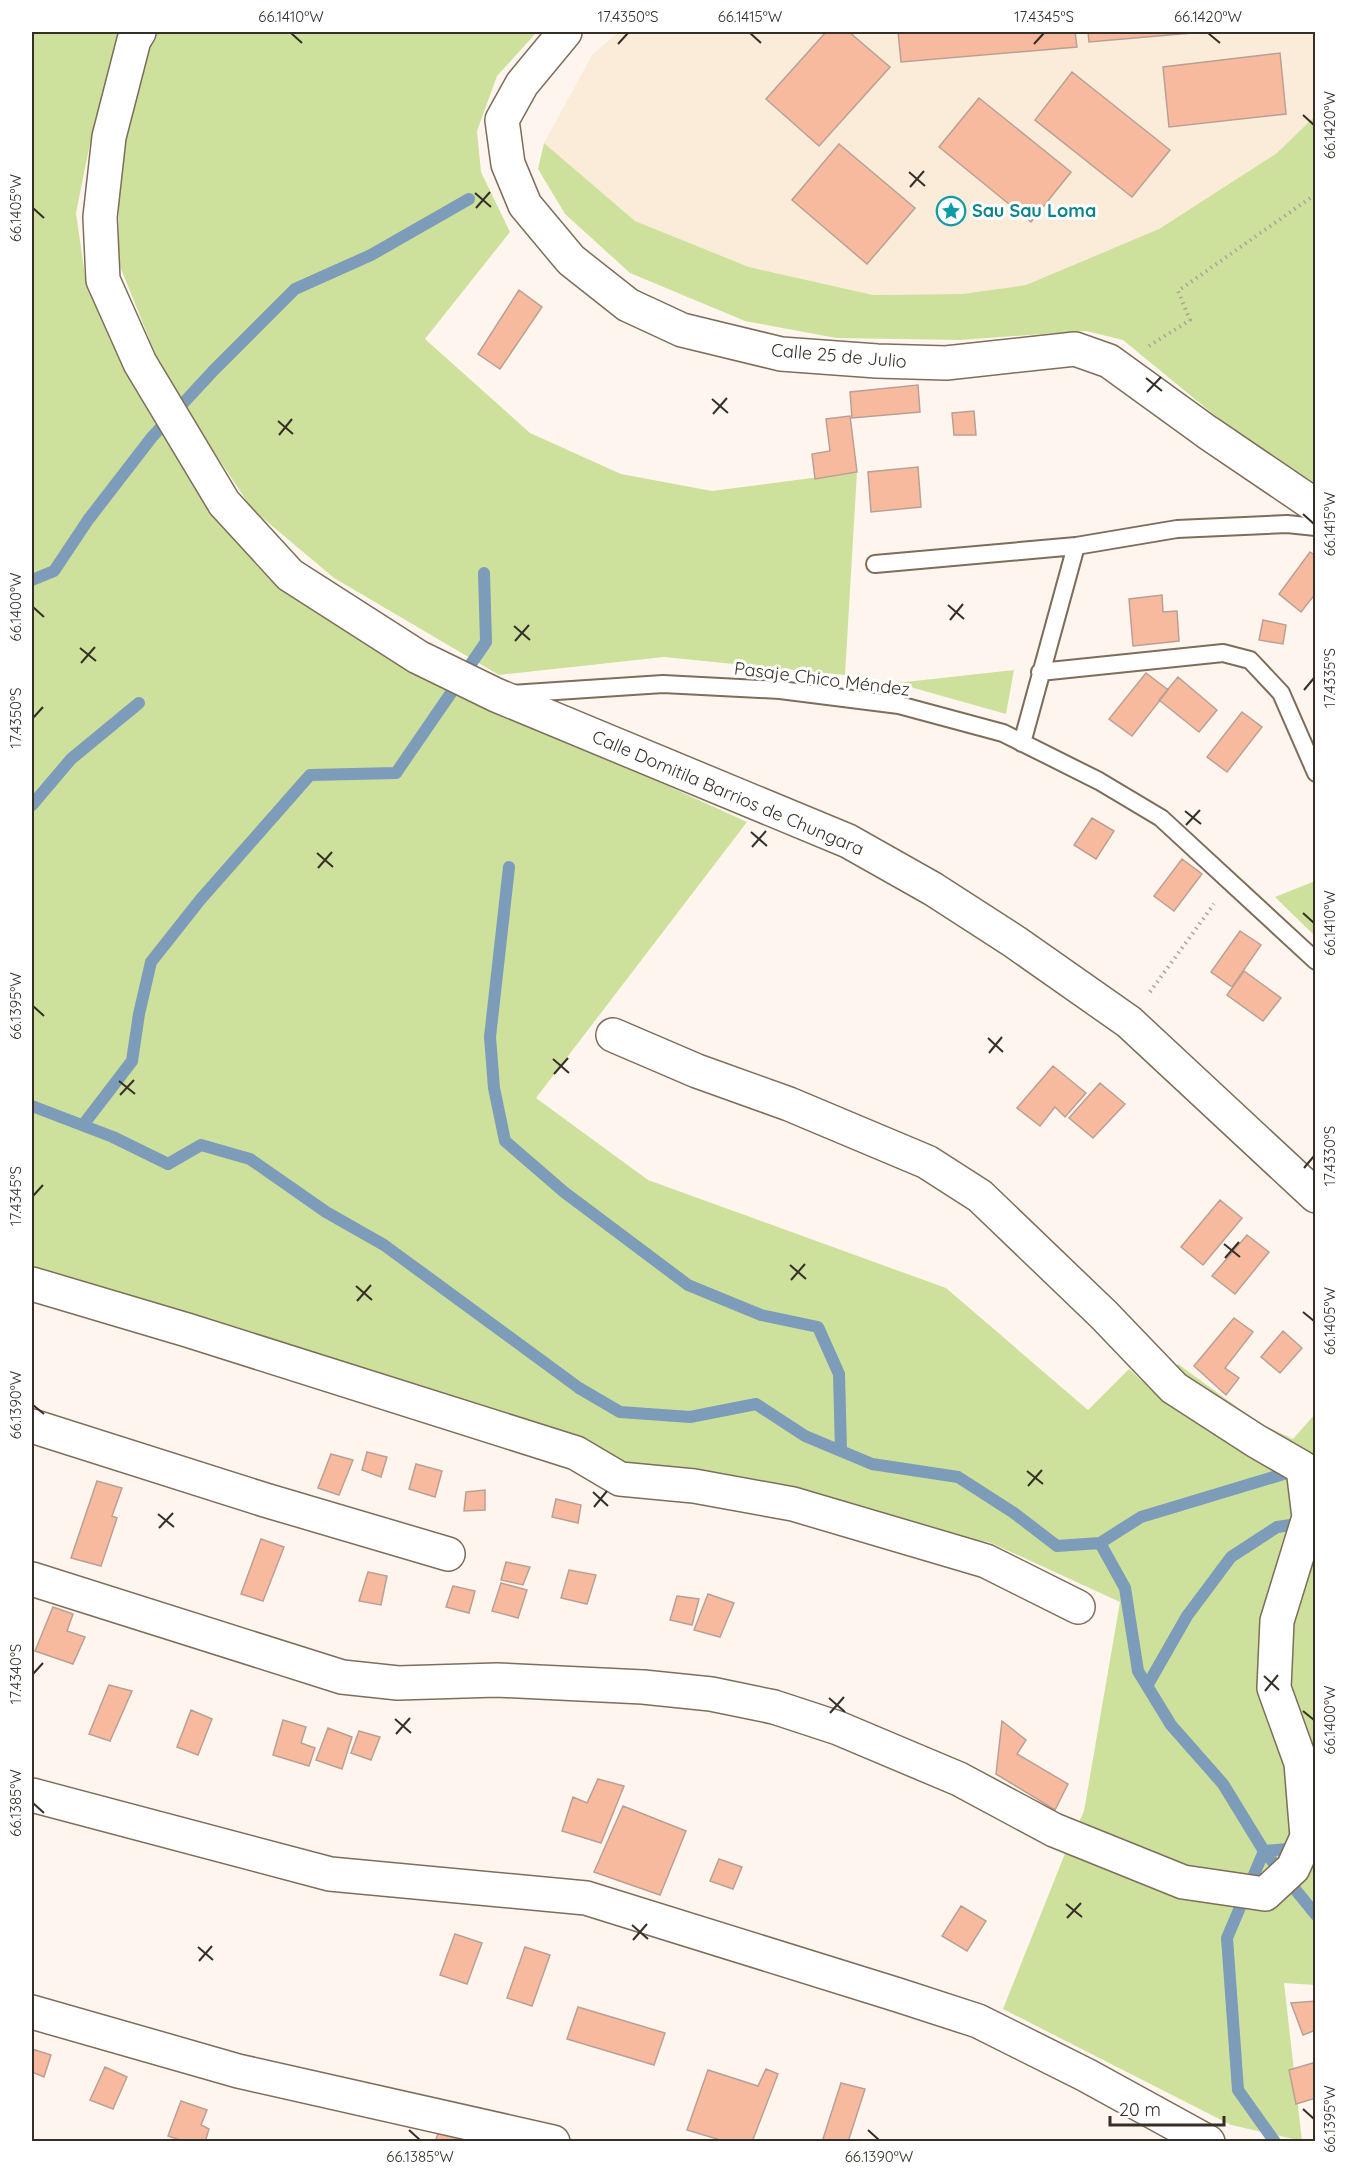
<svg xmlns="http://www.w3.org/2000/svg" width="1347" height="2173" viewBox="0 0 1347 2173" font-family="Quicksand,sans-serif">
<style>
.education{fill:#faecd8}
.green{fill:#cee19c}
.lines{fill:none;stroke-linecap:round;stroke-linejoin:round}
.stream{stroke:#7c9cb9;stroke-width:12}
.building{fill:#f8ba9f;stroke:#baa094;stroke-width:1.5}
.service-casing{stroke:#7e6d5a;stroke-width:20}
.minor-casing{stroke:#7e6d5a;stroke-width:36}
.path{stroke:#aba39b;stroke-width:4;stroke-dasharray:1.5 4.5;stroke-linecap:butt}
.service{stroke:#fff;stroke-width:16}
.minor{stroke:#fff;stroke-width:33}
.ticks{fill:none;stroke:#362f27;stroke-width:2}
.labels{text-anchor:middle;stroke-width:6;stroke-linejoin:round;paint-order:stroke}
.culture-label{font-size:18px;font-weight:bold;fill:#0d838f;stroke:#fff;text-anchor:start}
.street-label{font-size:18px;fill:#362f27;stroke:#fff}
.neatline{fill:none;stroke:#362f27;stroke-width:2}
.ticks-label{font-size:15px;text-anchor:middle;fill:#362f27}
</style>
<rect width="100%" height="100%" fill="#fef6ee"/>
<path class="education" d="M618,32H1315V116L1277,153L1159,229L1026,285L962,294L873,295L749,267L635,221L544,143L592,55Z"/>
<path class="green" d="M32,32H127L95,119L76,213L86,282L111,342L206,507L277,584L433,679L747,822L536,1098L648,1180L946,1288L1088,1410L1129,1369L1155,1393L1178,1364L1259,1423L1293,1439L1315,1414V1985L1284,1983L1302,2141L1231,2125L1003,2009L1066,1851L1084,1811L1120,1602L989,1542L855,1520L654,1473L32,1269Z
M153,32H537L497,76L477,131L481,172L510,232L425,339L530,433L621,474L712,491L857,472L845,675L664,657L499,675L334,578L252,509L165,378L119,264L118,160Z
M1315,116V483L1241,437L1123,340L1086,331L960,340L836,338L745,321L630,273L565,214L538,169L544,143L635,221L749,267L873,295L962,294L1026,285L1159,229L1277,153Z
M1014,670L1006,714L896,683Z
M1315,881V936L1275,897Z"/>
<g class="lines">
<path class="stream" d="M32,580L54,571L88,520L152,437L213,371L295,289L371,255L469,199
M32,805L71,759L139,703
M509,867L490,1037L494,1088L505,1141L564,1192L688,1285L761,1315L818,1327L839,1374L841,1451
M32,1106L113,1137L168,1164L201,1145L250,1159L326,1212L384,1245L579,1388L620,1412L690,1417L756,1404L805,1436L872,1464L958,1477L1014,1513L1057,1546L1100,1543L1141,1517L1297,1470
M83,1125L132,1061L139,1014L151,962L200,900L310,775L396,773L486,642L484,573
M1100,1543L1125,1588L1138,1671L1171,1725L1223,1784L1264,1851L1227,1938L1238,2090L1275,2142
M1147,1686L1187,1616L1231,1557L1277,1527L1305,1523
M1264,1851L1316,1915
M1264,1851L1299,1848"/>
</g>
<path class="building" d="M826,32H849L890,67L819,146L766,99Z
M898,32H1075L1077,47L901,62Z
M1088,32H1204L1089,42Z
M1280,53L1286,114L1169,127L1163,67Z
M1072,72L1170,150L1132,197L1035,120Z
M979,98L1071,172L1031,222L939,147Z
M839,144L915,208L867,264L792,200Z
M519,290L542,307L500,369L478,354Z
M918,385L920,412L852,418L850,392Z
M974,411L976,435H954L952,413Z
M850,416L857,472L815,479L812,454L830,451L826,419Z
M918,467L921,507L871,512L868,472Z
M1310,552L1316,556V593L1301,612L1279,594Z
M1162,595L1163,612L1177,611L1179,641L1133,646L1129,599Z
M1263,620L1286,625L1283,644L1259,640Z
M1146,673L1168,690L1132,736L1109,719Z
M1178,677L1217,710L1199,732L1159,700Z
M1242,712L1262,727L1227,772L1207,757Z
M1092,818L1114,831L1096,859L1074,845Z
M1182,859L1202,874L1174,911L1154,896Z
M1240,931L1261,945L1232,987L1211,972Z
M1244,971L1281,998L1263,1021L1227,995Z
M1053,1066L1086,1093L1065,1117L1055,1107L1040,1126L1017,1108Z
M1100,1083L1125,1104L1093,1138L1069,1118Z
M1220,1200L1242,1218L1203,1265L1181,1247Z
M1247,1235L1269,1252L1235,1294L1212,1276Z
M1234,1318L1253,1332L1225,1368L1239,1378L1226,1395L1194,1366Z
M1283,1331L1302,1348L1280,1373L1261,1357Z
M367,1452L387,1457L381,1477L362,1470Z
M331,1454L353,1460L339,1495L318,1488Z
M416,1464L442,1471L435,1497L409,1489Z
M97,1481L122,1488L112,1516L117,1518L101,1566L71,1558Z
M485,1490V1510L464,1511L466,1492Z
M556,1499L581,1505L578,1523L552,1517Z
M261,1539L284,1547L263,1601L241,1594Z
M506,1562L530,1567L523,1585L501,1580Z
M569,1570L596,1575L587,1604L561,1598Z
M368,1572L387,1576L381,1605L359,1601Z
M501,1583L527,1590L518,1618L492,1611Z
M453,1586L475,1591L469,1613L446,1607Z
M708,1594L734,1603L720,1637L694,1630Z
M677,1596L699,1599L692,1625L670,1620Z
M53,1607L73,1614L67,1631L85,1637L73,1664L35,1651Z
M109,1685L132,1691L110,1741L89,1734Z
M191,1710L212,1719L198,1755L177,1747Z
M283,1720L306,1727L301,1743L315,1748L309,1766L273,1755Z
M1002,1721L1026,1740L1017,1754L1068,1784L1055,1810L996,1774Z
M328,1728L352,1737L342,1769L316,1760Z
M359,1731L380,1737L371,1760L351,1753Z
M598,1779L624,1786L601,1843L562,1831L573,1797L587,1803Z
M623,1806L686,1831L660,1895L594,1872Z
M719,1859L742,1867L733,1889L710,1881Z
M961,1906L986,1921L967,1951L942,1936Z
M455,1934L482,1943L467,1984L440,1975Z
M525,1947L550,1955L532,2006L507,1998Z
M1316,2001V2030L1303,2035L1291,2003Z
M578,2007L665,2033L654,2065L567,2039Z
M32,2049L51,2055L44,2077L32,2072Z
M1316,2062V2098L1296,2104L1289,2070Z
M105,2067L127,2077L113,2109L90,2100Z
M766,2069L778,2074L752,2142H727L687,2130L708,2070L758,2086Z
M841,2083L865,2089L848,2142H822Z
M181,2101L207,2110L201,2125L209,2129L205,2142H186L168,2136Z
M439,2131L474,2142H435Z"/>
<g class="lines">
<g class="service-casing">
<path id="service" d="M875,564L1076,546L1177,529L1287,524L1316,527
M1040,672L1223,653L1250,660L1281,693L1316,773
M511,694L663,684L780,690L899,705L1003,733L1099,781L1161,818L1316,961
M1022,743L1076,546"/>
</g>
<g class="minor-casing">
<path id="minor" d="M139,32L134,40L109,137L100,217L103,280L140,363L224,503L290,575L418,657L496,695L848,841L933,889L1015,942L1129,1022L1316,1196
M565,32L522,84L502,120L508,164L525,205L571,260L628,305L682,330L781,354L877,361L946,363L1075,349L1109,361L1207,432L1316,506
M32,1284L187,1330L576,1453L620,1479L694,1486L793,1504L986,1561L1078,1607
M32,1426L265,1500L448,1554
M32,1579L342,1677L398,1683L497,1680L643,1687L711,1694L774,1707L838,1728L959,1779L1054,1830L1183,1882L1265,1894L1293,1868L1307,1837L1301,1763L1274,1688L1277,1621L1309,1517L1303,1468L1256,1441L1174,1388L1104,1315L980,1196L927,1162L789,1104L697,1071L613,1035
M32,1795L330,1874L586,1898L898,1995L978,2021L1086,2075L1208,2142
M32,2012L238,2071L553,2142"/>
</g>
<path class="path" d="M1149,346L1190,320L1178,291L1316,194
M1150,992L1214,904"/>
<use href="#service" class="service"/>
<use href="#minor" class="minor"/>
</g>
<path class="ticks" d="M291,33L302,43M750,33L761,43M1208,33L1220,43M618,44L628,33M1034,44L1044,33M1303,115L1314,125M909,172L925,186M910,187L924,171M475,193L491,207M33,208L44,218M476,208L490,192M1146,378L1162,391M1147,392L1161,377M712,399L728,413M713,414L727,398M278,421L293,434M279,435L292,419M1303,514L1314,524M948,605L964,619M33,607L44,617M950,620L963,604M514,626L530,640M515,641L529,625M80,648L96,661M81,663L95,647M1304,690L1314,678M33,718L43,707M1185,811L1201,824M1186,825L1200,810M751,832L767,846M752,847L766,831M317,853L333,867M318,868L332,852M1303,913L1314,923M33,1006L44,1016M988,1038L1003,1052M989,1053L1002,1037M553,1059L569,1073M554,1074L568,1058M119,1081L135,1094M120,1095L134,1080M1304,1168L1314,1156M33,1196L43,1185M1224,1244L1240,1257M1225,1258L1239,1242M790,1265L806,1279M791,1280L805,1264M356,1286L372,1300M357,1301L371,1285M1303,1312L1314,1321M33,1405L44,1414M1027,1471L1043,1484M1028,1486L1042,1470M593,1492L608,1506M594,1507L607,1491M158,1514L174,1527M159,1528L173,1513M33,1674L43,1663M1264,1676L1279,1690M1265,1691L1278,1675M829,1698L845,1712M1303,1711L1314,1720M830,1713L844,1697M395,1719L411,1733M396,1734L410,1718M33,1803L44,1813M1066,1904L1082,1917M1067,1918L1081,1903M632,1925L648,1939M633,1940L647,1924M198,1947L213,1960M199,1961L212,1946M1303,2109L1314,2119M409,2130L420,2140M868,2130L879,2140"/>
<defs>
<g id="sight-ring" transform="scale(1.5)"><circle r="9.5" fill="#fff" stroke="#0f9aa8" stroke-width="1.5"/><path d="M0-6L1.8-2.2L6-1.7L2.9 1.2L3.7 5.4L0 3.3L-3.7 5.4L-2.9 1.2L-6-1.7L-1.8-2.2Z" fill="#0f9aa8"/></g>
</defs>
<g fill-rule="evenodd">
<use href="#sight-ring" x="951" y="211"/>
</g>
<g class="labels">
<g class="culture-label">
<text x="972" y="217">Sau Sau Loma</text>
</g>
<g class="street-label">
<text transform="translate(839 356) rotate(5)" y="6">Calle 25 de Julio</text>
<text transform="translate(822 679) rotate(7)" y="6">Pasaje Chico Méndez</text>
<text transform="translate(728 793) rotate(23)" y="6">Calle Domitila Barrios de Chungara</text>
</g>
</g>
<rect width="1347" height="2173" fill="none" stroke="#ffffff" stroke-width="66"/>
<path d="M1110 2116v9h114v-9" fill="none" stroke="#362f27" stroke-width="3"/>
<text x="1119" y="2116" font-size="18" fill="#362f27" stroke="#ffffff" stroke-width="4.5" paint-order="stroke">20 m</text>
<rect x="33" y="33" width="1281" height="2107" class="neatline"/>
<g class="ticks-label">
<text x="291" y="22">66.1410°W</text>
<text x="628" y="22">17.4350°S</text>
<text x="750" y="22">66.1415°W</text>
<text x="1044" y="22">17.4345°S</text>
<text x="1208" y="22">66.1420°W</text>
<text transform="translate(1330 125) rotate(-90)" y="5">66.1420°W</text>
<text transform="translate(16 208) rotate(-90)" y="5">66.1405°W</text>
<text transform="translate(1330 524) rotate(-90)" y="5">66.1415°W</text>
<text transform="translate(16 607) rotate(-90)" y="5">66.1400°W</text>
<text transform="translate(1330 678) rotate(-90)" y="5">17.4335°S</text>
<text transform="translate(16 718) rotate(-90)" y="5">17.4350°S</text>
<text transform="translate(1330 923) rotate(-90)" y="5">66.1410°W</text>
<text transform="translate(16 1006) rotate(-90)" y="5">66.1395°W</text>
<text transform="translate(1330 1156) rotate(-90)" y="5">17.4330°S</text>
<text transform="translate(16 1196) rotate(-90)" y="5">17.4345°S</text>
<text transform="translate(1330 1321) rotate(-90)" y="5">66.1405°W</text>
<text transform="translate(16 1405) rotate(-90)" y="5">66.1390°W</text>
<text transform="translate(16 1674) rotate(-90)" y="5">17.4340°S</text>
<text transform="translate(1330 1720) rotate(-90)" y="5">66.1400°W</text>
<text transform="translate(16 1803) rotate(-90)" y="5">66.1385°W</text>
<text transform="translate(1330 2119) rotate(-90)" y="5">66.1395°W</text>
<text x="420" y="2162">66.1385°W</text>
<text x="879" y="2162">66.1390°W</text>
</g>
</svg>
